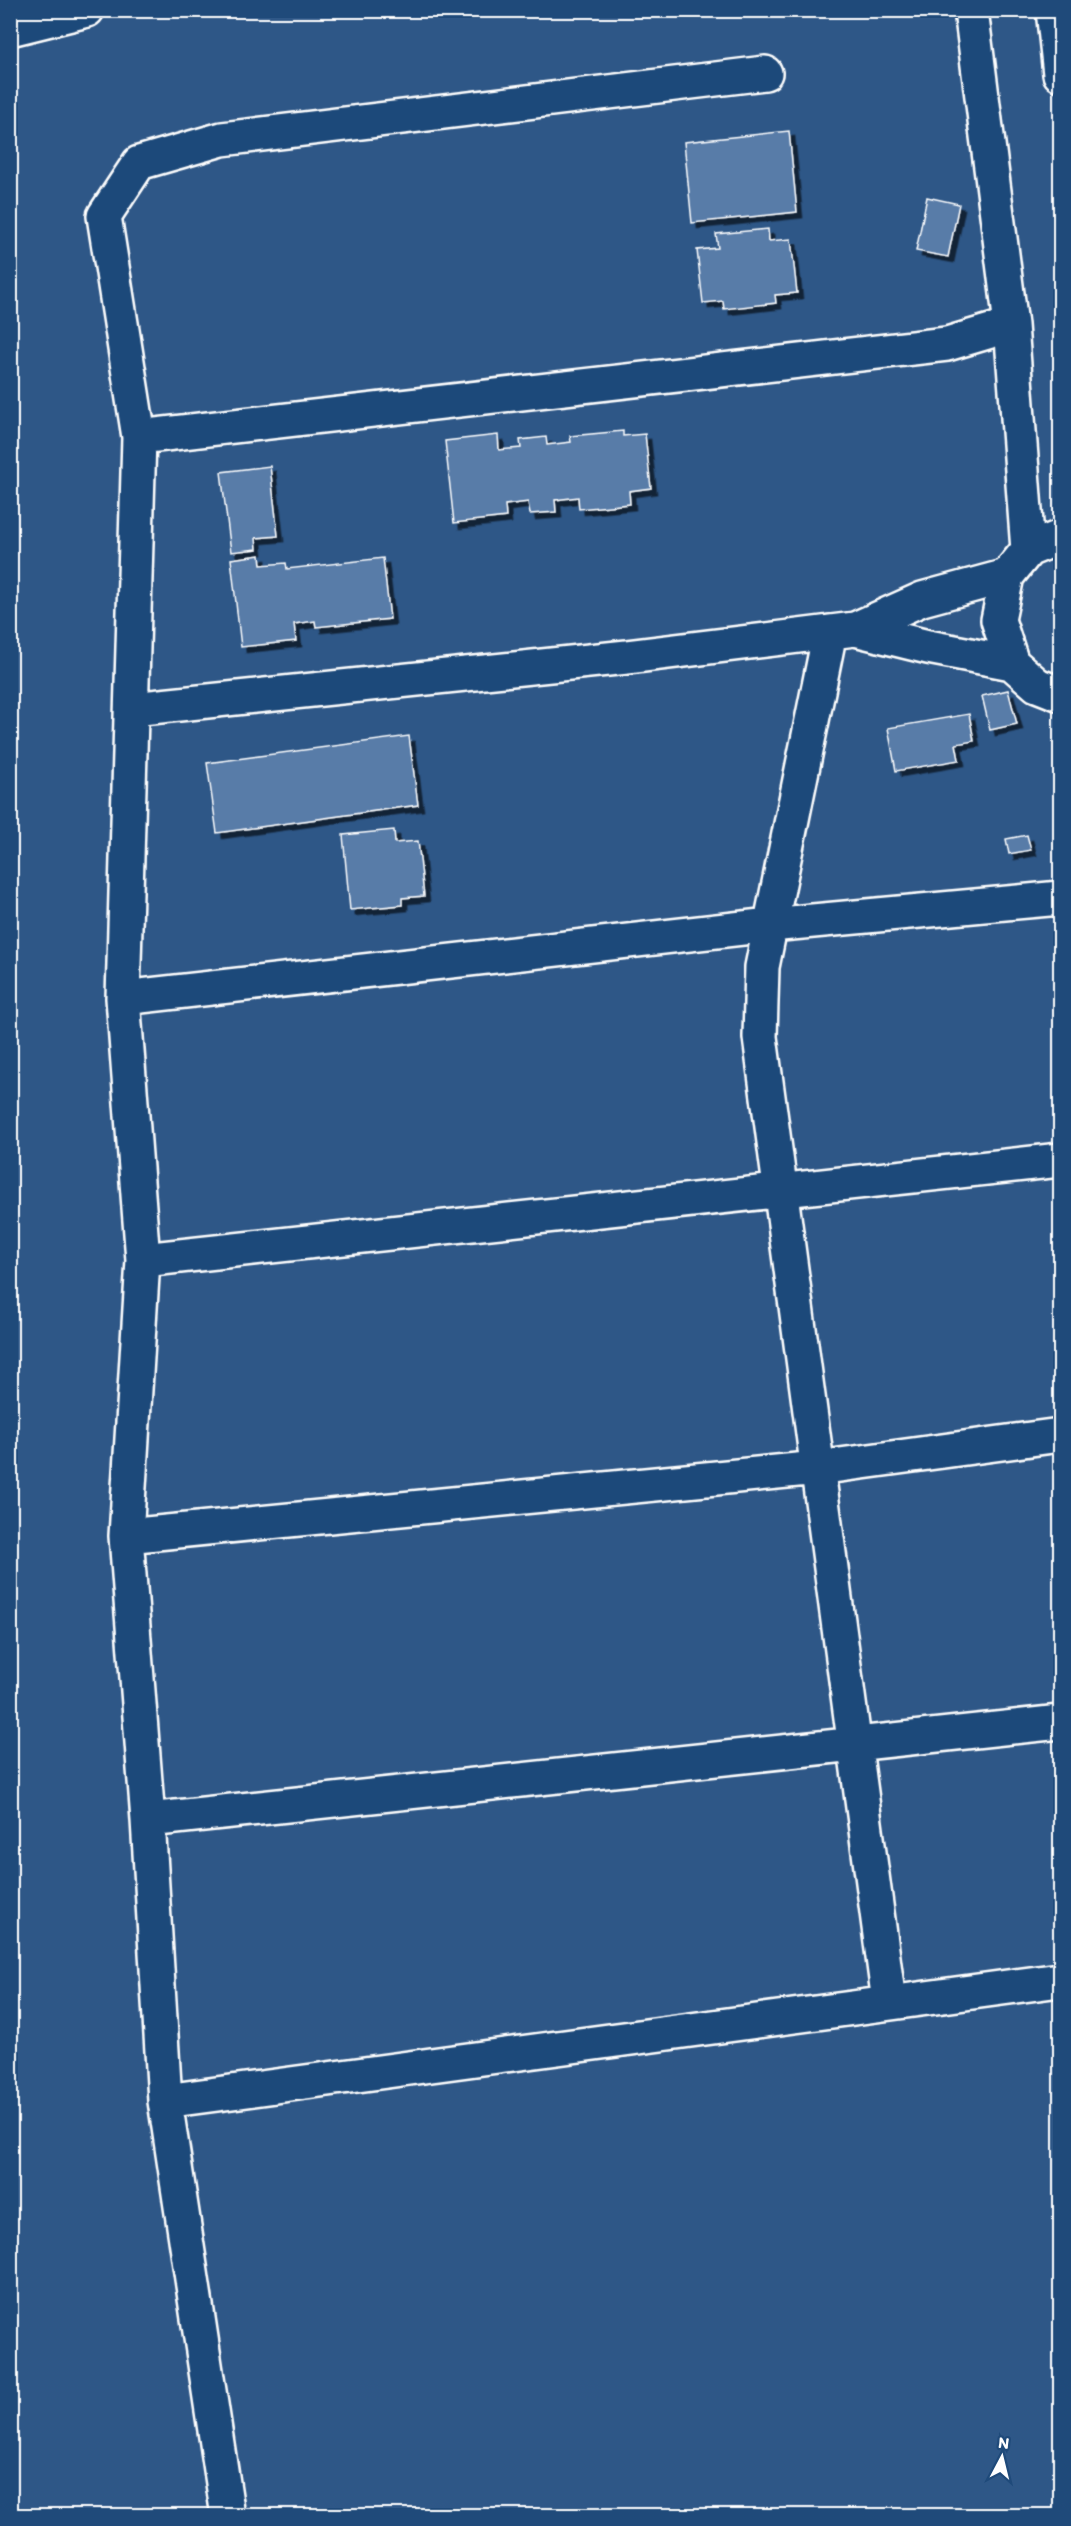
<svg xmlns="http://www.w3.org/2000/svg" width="1071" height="2526" viewBox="0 0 1071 2526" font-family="Itim,sans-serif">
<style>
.building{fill:#587ba8;stroke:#fff;stroke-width:1.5;filter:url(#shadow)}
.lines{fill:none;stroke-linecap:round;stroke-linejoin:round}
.minor-casing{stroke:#fff;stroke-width:38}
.minor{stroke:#1f4a7a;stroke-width:33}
</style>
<defs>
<filter id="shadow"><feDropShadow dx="5.5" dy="5.5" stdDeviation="0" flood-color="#0009"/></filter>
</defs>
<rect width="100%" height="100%" fill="#2e5787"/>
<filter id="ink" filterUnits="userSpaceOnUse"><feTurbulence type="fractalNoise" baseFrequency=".0167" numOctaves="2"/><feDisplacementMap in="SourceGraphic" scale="12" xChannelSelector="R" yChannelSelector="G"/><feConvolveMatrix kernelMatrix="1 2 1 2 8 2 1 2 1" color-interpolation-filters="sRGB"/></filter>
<g filter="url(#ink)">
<path class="building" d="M789,131L797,212L692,223L684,142Z
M927,197L959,204L948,257L916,251Z
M768,229L769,241L791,239L797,293L775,295L776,303L724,309L723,301L703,303L697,250L718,248L716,234Z
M623,431V436L645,434L651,488L629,491L630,504L579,509L578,497L555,500L556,512L530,514L528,502L505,505L506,517L454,523L445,441L498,435L499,450L521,448L520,440L546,437L547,445L571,442L570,436Z
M270,466L278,536L256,538L257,549L231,552L221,472Z
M260,555L261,565L286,563L287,569L383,558L390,619L316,627L315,621L294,624L296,641L241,647L231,559Z
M1008,690L1017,724L990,730L982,696Z
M969,714L974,741L956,744L959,760L896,771L888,728Z
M409,736L418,805L217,833L207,763Z
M394,830L395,843L418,841L424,896L402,898V905L350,910L343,835Z
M1027,835L1031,850L1009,854L1006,839Z"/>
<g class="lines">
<g class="minor-casing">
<path id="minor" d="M971,10L1011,325L1028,550
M1053,10L1060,74
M10,29L87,10
M139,437L104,216L139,163L222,139L765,73
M1060,537L1028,550L1007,576L998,620L1012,663L1037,685L1060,694
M855,629L928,647L1012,663
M830,632L762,967L760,1037L889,2002
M132,709L627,657L855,629L922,599L1007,576
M123,998L770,925L1060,898
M143,1260L1060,1160
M126,1536L818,1468L1060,1435
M148,1820L1060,1722
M165,2101L1060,1980
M228,2516L165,2101L148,1820L126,1536L143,1260L123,998L139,437L947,344L1011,325"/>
</g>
<use href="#minor" class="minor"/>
</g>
</g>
<rect width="1071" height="2526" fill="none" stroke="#1f4a7a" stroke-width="36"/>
<rect x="18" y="18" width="1035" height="2490" fill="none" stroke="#fff" stroke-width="2" filter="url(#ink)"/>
<g transform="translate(1002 2457) rotate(7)" stroke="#1f4a7a" stroke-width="4.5" paint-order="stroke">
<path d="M0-4.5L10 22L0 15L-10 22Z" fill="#ffffff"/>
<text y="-9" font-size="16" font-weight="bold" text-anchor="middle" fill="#ffffff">N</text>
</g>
</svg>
